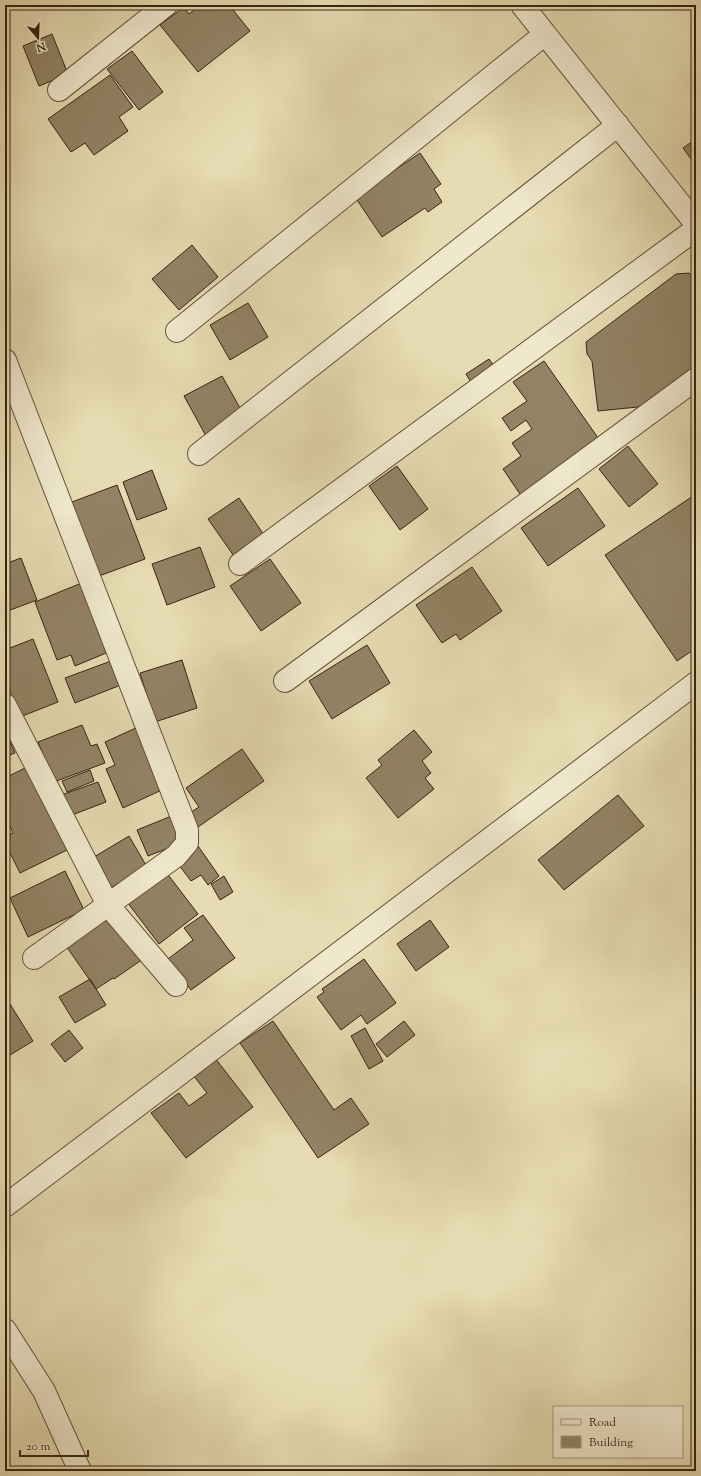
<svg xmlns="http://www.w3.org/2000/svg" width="701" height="1476" viewBox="0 0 701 1476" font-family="'Sorts Mill Goudy',serif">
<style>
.building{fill:#928365;stroke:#372411}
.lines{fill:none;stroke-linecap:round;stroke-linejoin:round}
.minor-casing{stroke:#635239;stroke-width:24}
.minor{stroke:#efe8cd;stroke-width:22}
</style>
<rect width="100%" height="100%" fill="#e6dbb2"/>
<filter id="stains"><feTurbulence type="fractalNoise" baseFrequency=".005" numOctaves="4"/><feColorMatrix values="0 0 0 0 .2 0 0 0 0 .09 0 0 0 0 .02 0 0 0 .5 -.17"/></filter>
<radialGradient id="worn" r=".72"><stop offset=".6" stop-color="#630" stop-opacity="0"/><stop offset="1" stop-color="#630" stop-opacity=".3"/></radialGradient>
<path class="building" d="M200,5H229L250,31L198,72L160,25L184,7L189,14Z
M52,34L68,74L39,86L23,46Z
M132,51L163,92L139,110L107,69Z
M110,75L133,107L119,117L128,131L94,155L85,143L71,152L48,119Z
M696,139V166L683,148Z
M420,153L441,184L434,189L442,202L428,212L425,208L382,237L355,197Z
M192,245L218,277L179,310L152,279Z
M689,273L696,282V370L648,406L598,411L592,361L587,354L586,342L676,274Z
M248,303L268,337L230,360L210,325Z
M489,359L496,369L472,384L466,374Z
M544,361L601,442L524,500L503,469L521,456L512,443L532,429L526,420L511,431L502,418L527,401L513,382Z
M222,376L244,415L206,436L184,396Z
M628,446L658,484L629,507L599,469Z
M397,466L428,509L400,530L369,486Z
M152,470L167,509L137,520L123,482Z
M117,485L145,559L99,576L72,502Z
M578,488L605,526L548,566L521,528Z
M696,494V648L677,661L605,555Z
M239,498L268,541L238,562L208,519Z
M200,547L215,587L167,605L152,564Z
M21,558L37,600L5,612V564Z
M270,559L301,603L261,631L230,586Z
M472,567L502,611L460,640L456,634L442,643L416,605Z
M84,582L111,651L75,666L71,655L57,660L35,602Z
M33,639L58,702L20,717L5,679V650Z
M367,645L390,683L332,719L309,681Z
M182,660L197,708L155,722L140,673Z
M111,661L121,685L75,703L65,678Z
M82,725L91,746L97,744L105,763L54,782L38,742Z
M138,727L166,788L123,808L106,769L115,765L105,742Z
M5,729L15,753L5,757Z
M414,730L432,752L422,761L431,773L425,778L434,789L398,818L366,778L382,765L378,760Z
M242,749L264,781L198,827L188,814L199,807L186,788Z
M27,767L67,850L20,873L5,843V836L13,833L5,816V778Z
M90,770L94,781L67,792L62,781Z
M98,782L106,802L72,815L64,794Z
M618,795L644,826L564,890L538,860Z
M174,815L184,842L148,856L137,830Z
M129,836L147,867L107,890L89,860Z
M198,846L219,876L208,885L201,875L191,881L176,861Z
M65,871L84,910L28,937L10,898Z
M166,872L198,914L159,944L127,902Z
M224,876L233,892L220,900L211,884Z
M113,915L143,959L114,979L113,978L96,989L66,946Z
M203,915L235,958L191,990L168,959L193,940L184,928Z
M430,920L449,947L416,971L397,944Z
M364,959L396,1003L367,1024L361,1015L341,1030L317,997L324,992L322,989Z
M90,979L106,1005L75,1023L59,997Z
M5,996L33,1041L5,1058Z
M273,1021L334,1110L351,1098L369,1124L318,1158L240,1043Z
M404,1021L415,1035L387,1057L376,1044Z
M365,1028L383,1061L369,1069L351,1036Z
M69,1030L83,1048L65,1062L51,1044Z
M215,1058L253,1107L186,1158L151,1113L179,1093L189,1106L207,1093L193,1075Z"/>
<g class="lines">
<g class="minor-casing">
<path id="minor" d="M522,5L696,224
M59,90L166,5
M177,331L545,34
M5,360L187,830V843L176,856L34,958
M199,454L618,125
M240,564L696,229
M285,681L696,379
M5,705L108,905L176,985
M5,1206L696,683
M5,1330L44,1391L80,1471"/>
</g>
<use href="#minor" class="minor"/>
</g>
<rect width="701" height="1476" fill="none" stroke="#e6dbb2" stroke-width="20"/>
<rect x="6" y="6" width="689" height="1464" fill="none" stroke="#372411" stroke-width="2"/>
<rect x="10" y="10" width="681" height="1456" fill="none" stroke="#372411"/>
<rect x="553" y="1406" width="130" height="52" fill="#efe8cd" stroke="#a59a82"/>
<rect x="561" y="1419" width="20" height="6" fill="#efe8cd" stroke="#a59a82"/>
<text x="589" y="1426" font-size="12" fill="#372411">Road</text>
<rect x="561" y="1436" width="20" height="12" fill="#928365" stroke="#a59a82"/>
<text x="589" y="1446" font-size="12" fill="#372411">Building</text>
<g transform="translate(38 38) rotate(161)" stroke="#efe8cd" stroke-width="3" paint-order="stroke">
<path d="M0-3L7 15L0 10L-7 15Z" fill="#372411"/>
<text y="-6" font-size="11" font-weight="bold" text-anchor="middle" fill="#372411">N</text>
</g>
<path d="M20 1450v6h68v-6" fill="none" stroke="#372411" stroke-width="2"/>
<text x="26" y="1450" font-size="12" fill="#372411" stroke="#efe8cd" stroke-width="3" paint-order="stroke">20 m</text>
<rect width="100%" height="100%" filter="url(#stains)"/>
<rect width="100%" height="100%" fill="url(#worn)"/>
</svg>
